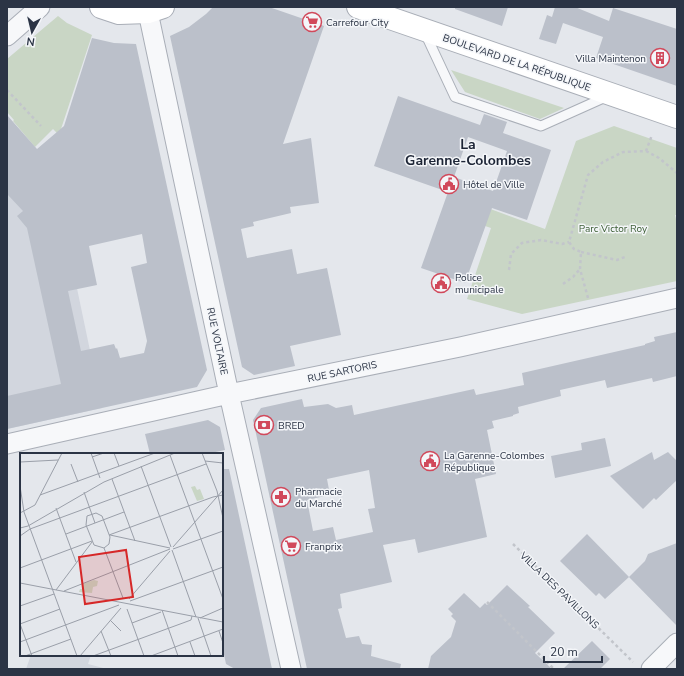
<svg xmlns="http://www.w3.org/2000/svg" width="684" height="676" viewBox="0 0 684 676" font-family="'Nunito Sans',sans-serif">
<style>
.built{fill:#d2d6de}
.green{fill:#c9d6c5}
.building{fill:#bbc0ca;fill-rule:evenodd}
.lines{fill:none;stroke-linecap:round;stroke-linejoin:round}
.lane-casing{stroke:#a9aeb7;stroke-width:11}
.street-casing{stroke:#a9aeb7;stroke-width:21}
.secondary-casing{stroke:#a9aeb7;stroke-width:24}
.path{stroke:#c2c5cb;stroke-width:2.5;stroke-dasharray:3 3;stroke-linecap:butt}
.lane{stroke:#f7f8fa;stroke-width:9}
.street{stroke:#f7f8fa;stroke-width:19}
.secondary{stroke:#fff;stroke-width:22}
.labels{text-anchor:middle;stroke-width:3;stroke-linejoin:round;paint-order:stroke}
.poi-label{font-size:10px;fill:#2b3445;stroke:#f4f6f9;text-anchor:start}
.street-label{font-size:10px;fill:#2b3445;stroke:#f4f6f9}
.park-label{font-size:10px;fill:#3f6138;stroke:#f4f6f9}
.district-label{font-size:14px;font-weight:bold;fill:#1d2536;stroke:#f4f6f9}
.inset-road{fill:none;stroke:#9a9fa9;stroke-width:1}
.view{fill:#d62828;fill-opacity:0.15;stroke:#d62828;stroke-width:2}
.inset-edge{fill:none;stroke:#2b3445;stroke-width:2}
</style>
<rect width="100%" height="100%" fill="#e4e7ec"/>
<path class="built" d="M7,178L69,250L102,408L7,429Z
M31,655H91L88,664L107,669H26Z"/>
<path class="green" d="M58,16L67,23L92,35L59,135L53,129L35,147L13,121L14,120L7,112V59Z
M451,70L564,108L540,119L465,92Z
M614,126L677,148V215H675L677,223V281L522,314L467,299L491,228L479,224L485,207L545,229L576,141Z"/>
<path class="building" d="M213,7H269L324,26L283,144L311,138L319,203L290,207L291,213L253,222L254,226L241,229L247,258L292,249L297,274L327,268L341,335L290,346L295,366L254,375L242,367L170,36L189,27L206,14Z
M455,7H508L502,26L455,9Z
M555,7H575L609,21L613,8L677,29V86L596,58L603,37L563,23L556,44L539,39L547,15L552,17Z
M92,38L114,43L136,44L207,370L197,387L7,429V396L61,384L27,228L17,216L23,211L7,194V115L37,149L64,126ZM142,234L147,263L131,267L147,341L144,353L120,358L117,348L116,349L114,344L81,351L68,291L97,285L89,246Z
M398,96L480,125L484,114L507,122L503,133L551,150L527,220L492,208L465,283L421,268L448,192L374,166ZM468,137L507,151L493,191L454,177Z
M677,332V376L653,382L652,378L607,388L605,380L560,390L561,396L518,407L519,413L513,415V416L492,421L494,428L487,430L496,474L475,479L487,537L418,553L415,539L383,545L392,582L340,594L342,608L338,609L346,638L359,636L362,644L372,645L371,656L401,664L400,669H307L253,420L261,408L302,399L304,407L328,404L336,408L352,405L354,415L474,389L476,395L524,385L522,373L645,345V344L655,341L654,337ZM369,470L375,508L368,509L373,532L336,540L333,527L313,531L307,500L330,495L327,479Z
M208,420L220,427L225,450L206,454H150L145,434Z
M605,438L611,466L555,478L551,456L582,450L581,443Z
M652,452L654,460L668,452L677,461V480L656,500L654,498L643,509L610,476Z
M222,469H229L272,669H235L226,664L222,645Z
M587,534L629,577L605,599L599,593L596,596L560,561Z
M677,543V626L629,577L645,561L648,554Z
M507,585L530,606L528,607L555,633L535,653L552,669H428L431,656L451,637L456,621L451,616L453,614L448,609L464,593L480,608L485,603L487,605Z
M592,641L610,659L600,669H563Z"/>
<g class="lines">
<g class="lane-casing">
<path id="lane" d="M425,33L455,97L541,126L608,96"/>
</g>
<g class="street-casing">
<path id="street" d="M148,12L229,394L291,669
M7,36L40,7
M7,444L229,394L460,347L677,298
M651,669L677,643"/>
</g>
<g class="secondary-casing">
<path id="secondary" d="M101,7L119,13L148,12L163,7
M358,7L677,117"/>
</g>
<path class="path" d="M7,90L41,126
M646,151L659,158L677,173
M581,252L617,260L625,257
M509,270L511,254L522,243L541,240L562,244L569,242
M563,284L573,277L580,269
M588,298L580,269L581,252L574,249L569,242L588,175L603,162L623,152L646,151L652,135
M513,544L633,662
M487,602L554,669"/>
<use href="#lane" class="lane"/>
<use href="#street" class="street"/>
<use href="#secondary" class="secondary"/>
</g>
<defs>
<g id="supermarket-ring" transform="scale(1)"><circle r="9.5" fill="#f4f6f9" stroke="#d1495b" stroke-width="1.5"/><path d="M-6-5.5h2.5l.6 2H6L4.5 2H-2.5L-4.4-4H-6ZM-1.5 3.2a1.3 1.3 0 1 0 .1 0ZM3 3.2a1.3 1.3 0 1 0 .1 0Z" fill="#d1495b"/></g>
<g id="building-ring" transform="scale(1)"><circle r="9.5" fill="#f4f6f9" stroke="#d1495b" stroke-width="1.5"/><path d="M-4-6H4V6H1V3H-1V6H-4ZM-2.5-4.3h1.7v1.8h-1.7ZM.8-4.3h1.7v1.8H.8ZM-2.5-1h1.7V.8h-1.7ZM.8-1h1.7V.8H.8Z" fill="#d1495b"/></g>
<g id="civic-ring" transform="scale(1)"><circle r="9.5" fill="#f4f6f9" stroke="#d1495b" stroke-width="1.5"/><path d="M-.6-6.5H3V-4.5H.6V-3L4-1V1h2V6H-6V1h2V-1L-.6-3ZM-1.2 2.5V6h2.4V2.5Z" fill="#d1495b"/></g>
<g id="bank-ring" transform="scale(1)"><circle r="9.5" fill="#f4f6f9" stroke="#d1495b" stroke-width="1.5"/><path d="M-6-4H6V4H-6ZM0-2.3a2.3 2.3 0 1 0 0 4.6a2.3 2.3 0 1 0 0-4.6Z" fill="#d1495b"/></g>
<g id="pharmacy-ring" transform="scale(1)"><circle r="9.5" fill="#f4f6f9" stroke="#d1495b" stroke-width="1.5"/><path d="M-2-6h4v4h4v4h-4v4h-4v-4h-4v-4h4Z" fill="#d1495b"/></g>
</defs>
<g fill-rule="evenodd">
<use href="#supermarket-ring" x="312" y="22"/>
<use href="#building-ring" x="660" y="58"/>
<use href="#civic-ring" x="449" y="184"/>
<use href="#civic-ring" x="441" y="283"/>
<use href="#bank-ring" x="264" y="425"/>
<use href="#civic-ring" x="430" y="461"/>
<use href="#pharmacy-ring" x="281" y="497"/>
<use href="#supermarket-ring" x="291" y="546"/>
</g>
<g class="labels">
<g class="poi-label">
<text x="326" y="26">Carrefour City</text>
<text x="646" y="62" text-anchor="end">Villa Maintenon</text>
<text x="463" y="188">Hôtel de Ville</text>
<text x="455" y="281">Police<tspan x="455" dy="12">municipale</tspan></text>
<text x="278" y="429">BRED</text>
<text x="444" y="459">La Garenne-Colombes<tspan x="444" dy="12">République</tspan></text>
<text x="295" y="495">Pharmacie<tspan x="295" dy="12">du Marché</tspan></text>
<text x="305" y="550">Franprix</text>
</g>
<g class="street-label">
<text transform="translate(517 62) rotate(19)" y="4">BOULEVARD DE LA RÉPUBLIQUE</text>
<text transform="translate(218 341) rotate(78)" y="4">RUE VOLTAIRE</text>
<text transform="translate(342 371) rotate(-12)" y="4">RUE SARTORIS</text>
<text transform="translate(560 590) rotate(44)" y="4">VILLA DES PAVILLONS</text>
</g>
<g class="park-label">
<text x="613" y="232">Parc Victor Roy</text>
</g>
<g class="district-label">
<text x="468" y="149">La<tspan x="468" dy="16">Garenne-Colombes</tspan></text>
</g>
</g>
<g transform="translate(20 453)">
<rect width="203" height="203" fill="#e4e7ec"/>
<path d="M175,33L177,37L180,36L184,46L177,48L171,34ZM74,127L78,128L77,133L73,134L72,140L59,139L60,136H64L62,131Z" fill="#c9d6c5"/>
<path class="inset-road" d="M71,0L80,25M94,0L99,13M182,0L197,38L203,65M150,2L203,146M72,4L84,0M185,8L203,10M0,9L38,7M51,11L58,29M121,13L151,94M92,26L115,88M0,33L4,59L57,203M64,39L75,70M20,42L135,0M36,55L56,109M0,60L15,52L42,0M76,60L82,63L90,84L89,91L84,95L74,92L66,72L67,63ZM0,75L8,73L84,29L155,0M46,81L104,59M89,82L193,44L203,42M90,82L150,95M0,83L10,76L186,11M153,94L203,37M84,95L103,145M153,96L203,78M152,97L176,164M0,115L72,88M0,130L203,169M36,137L72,89M44,138L150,96M109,146L150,98M110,148L203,114M0,153L34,141M107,156L124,203M142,157L158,203M178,165L191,203M180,165L203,155M90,167L101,178M112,170L141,159M0,171L40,156M0,171L12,203M81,178L91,203M199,178L203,190M0,189L99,152M170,189L175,203M5,203L51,186M60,203L101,155M73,203L171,167L172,163M131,203L203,176"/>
<path class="view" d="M106,97L113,144L65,151L59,104Z"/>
<rect width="203" height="203" class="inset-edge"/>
</g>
<rect width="684" height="676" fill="none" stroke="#2b3445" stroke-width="16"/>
<g transform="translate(32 32) rotate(188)" stroke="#f4f6f9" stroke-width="3" paint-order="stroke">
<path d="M0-3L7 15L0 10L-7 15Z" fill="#2b3445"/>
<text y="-6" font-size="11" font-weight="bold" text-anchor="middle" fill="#2b3445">N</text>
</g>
<path d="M544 656v6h58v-6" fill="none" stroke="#2b3445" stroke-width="2"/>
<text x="550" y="656" font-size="12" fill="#2b3445" stroke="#f4f6f9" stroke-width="3" paint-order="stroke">20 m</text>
</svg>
